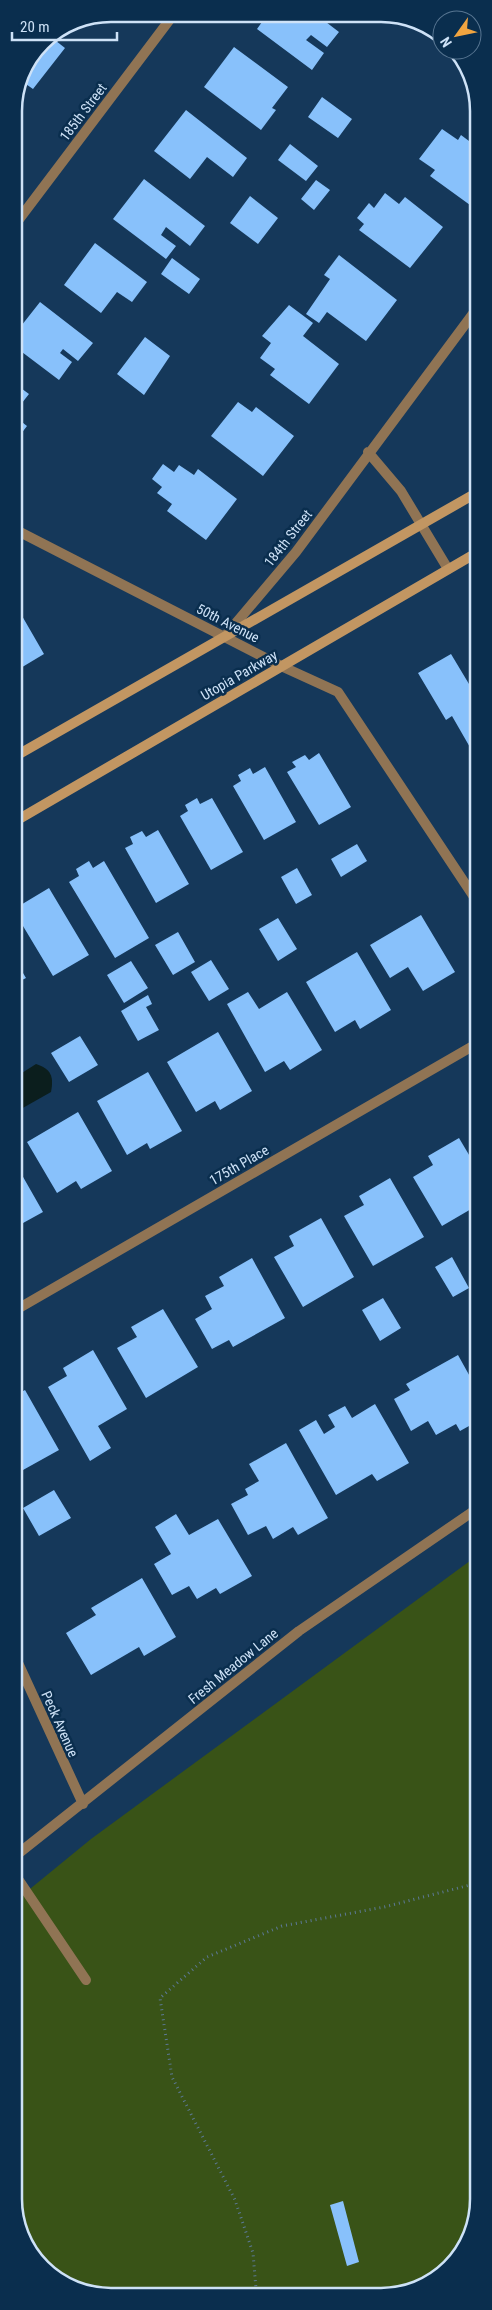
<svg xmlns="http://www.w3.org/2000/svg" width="492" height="2310" viewBox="0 0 492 2310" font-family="'Roboto Condensed',sans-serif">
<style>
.green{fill:#395317}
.water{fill:#0b1e1d}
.building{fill:#88c1fb}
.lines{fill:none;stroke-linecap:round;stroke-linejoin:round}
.path{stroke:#5c7996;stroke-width:3;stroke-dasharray:1 4;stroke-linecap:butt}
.service{stroke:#907454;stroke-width:10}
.minor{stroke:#907454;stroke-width:10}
.secondary{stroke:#c29662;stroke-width:10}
.labels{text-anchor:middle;stroke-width:5;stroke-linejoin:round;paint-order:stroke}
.street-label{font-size:14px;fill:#cee2f7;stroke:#0a2e4e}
.rim{fill:none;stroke:#cee2f7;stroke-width:2.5}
</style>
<rect width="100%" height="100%" fill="#15385a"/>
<path class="green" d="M478,1555V2204L454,2263L424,2286L393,2295L92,2294L38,2263L15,2211L14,1902L91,1839Z"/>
<path class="water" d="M36,1064C51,1069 54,1076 51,1092L21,1109L14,1107V1078Z"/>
<path class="building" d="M267,15L324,16L322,19L339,32L327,47L311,35L306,40L324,53L312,70L257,29Z
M51,37L65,48L33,89L20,80L21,74L43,42Z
M234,47L288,87L272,108L276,110L261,130L204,87Z
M322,97L352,119L338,138L308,117Z
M186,110L247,158L233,177L207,157L190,179L154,151Z
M442,129L458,140L461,135L477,147V194L470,205L430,176L435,170L419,159Z
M290,144L318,166L306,181L278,160Z
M144,179L205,226L190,246L166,227L161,235L176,246L166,259L113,219Z
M316,180L330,190L314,210L301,199Z
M385,193L399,204L405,197L443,227L410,268L359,230L364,224L357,218L369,203L374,208Z
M250,196L278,218L258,244L230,223Z
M95,243L147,282L132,302L117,292L101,313L64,285Z
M339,255L397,300L366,341L327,312L319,323L306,314L330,279L324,275Z
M172,258L200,279L189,294L161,274Z
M40,302L93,343L78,361L63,349L60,353L72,362L59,380L14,346V335Z
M289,305L313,323L303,336L339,364L309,404L270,375L275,369L260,358L271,343L262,336Z
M145,337L170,356L144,395L117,374Z
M14,383L29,394L14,413Z
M238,402L252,412L256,407L294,436L263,476L211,436Z
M14,416L27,426L14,443Z
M163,464L174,472L179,465L194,475L198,469L237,499L206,540L167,511L172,504L157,493L162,487L152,479Z
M14,602L44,654L14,672Z
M451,654L478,699V755L475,756L452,716L446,720L418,673Z
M319,753L351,807L319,825L287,772L296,767L292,762L305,755L309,760Z
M265,767L296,822L264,840L233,786L241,781L238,775L250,768L253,774Z
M197,798L200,804L212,798L243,852L211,870L180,816L188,811L185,805Z
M158,830L189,884L156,903L125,848L133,844L130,837L142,831L146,837Z
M357,844L367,861L341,877L331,859Z
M89,861L93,868L104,861L149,938L115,958L69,882L79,876L76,869Z
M297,868L312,895L296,904L281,877Z
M49,888L89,955L53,976L14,911V909Z
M421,915L455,972L423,991L408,967L390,978L370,945Z
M278,918L297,949L278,961L259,929Z
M178,932L195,962L173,975L155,945Z
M357,952L391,1010L360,1029L355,1020L335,1032L306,982Z
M14,958L26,978L14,984Z
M211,960L229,989L209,1001L191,972Z
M131,961L148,988L124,1003L107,975Z
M248,992L259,1009L287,992L322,1050L290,1070L284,1061L265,1072L227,1004Z
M148,995L152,1004L146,1007L159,1030L138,1041L121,1011Z
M218,1032L252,1091L220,1110L215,1101L196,1112L167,1062Z
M80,1036L98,1065L69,1082L51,1053Z
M148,1072L182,1131L150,1149L147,1143L127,1155L97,1101Z
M78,1112L112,1171L81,1189L76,1181L57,1193L27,1142Z
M459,1138L478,1170V1205L442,1226L413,1177L433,1165L428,1156Z
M14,1161L43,1212L14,1228Z
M390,1178L424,1237L373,1266L344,1216L364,1205L359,1196Z
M321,1218L354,1277L303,1307L274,1257L294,1246L289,1236Z
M452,1257L469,1288L453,1297L435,1267Z
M252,1258L285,1318L233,1347L229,1340L212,1349L195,1319L212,1309L205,1296L224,1286L219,1277Z
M383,1298L401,1328L380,1341L362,1310Z
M163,1309L198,1367L146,1398L117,1348L137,1337L131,1327Z
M93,1350L127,1409L98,1426L111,1448L90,1461L48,1387L67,1376L63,1368Z
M458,1355L478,1391V1421L460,1431L456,1424L436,1435L428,1421L411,1431L394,1399L410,1390L406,1384Z
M25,1390L59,1450L14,1475V1396Z
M375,1404L409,1463L377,1481L372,1474L336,1495L299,1430L316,1420L324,1434L335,1427L328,1415L345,1406L352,1418Z
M286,1443L328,1518L298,1535L293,1527L273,1539L266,1526L248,1535L231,1504L248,1495L245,1489L259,1481L249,1464Z
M54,1490L71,1518L39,1536L23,1508Z
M176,1514L189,1535L218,1519L252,1576L220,1594L216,1588L197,1599L189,1586L172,1595L154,1564L171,1554L155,1527Z
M142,1578L176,1637L144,1656L139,1647L91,1675L66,1633L96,1615L91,1608Z
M343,2201L359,2262L347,2266L330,2205Z"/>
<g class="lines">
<path class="path" d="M260,2295L256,2289L253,2253L235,2200L172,2077L160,1998L207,1957L282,1926L384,1907L478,1883"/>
<path class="service" d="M14,1873L86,1980"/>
<path class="minor" d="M14,226L174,14
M368,452L401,491L448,569
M14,529L281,666L338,692L478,903
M225,636L296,552L478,307
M14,1311L478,1043
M14,1654L83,1804
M14,1857L299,1631L478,1508"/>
<path class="secondary" d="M14,757L478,492
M14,822L478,552"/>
</g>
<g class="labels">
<g class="street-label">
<text transform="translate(83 112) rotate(-53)" y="5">185th Street</text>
<text transform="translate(288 538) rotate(-52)" y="5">184th Street</text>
<text transform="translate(228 623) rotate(27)" y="5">50th Avenue</text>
<text transform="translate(239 675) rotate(-30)" y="5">Utopia Parkway</text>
<text transform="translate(239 1165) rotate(-30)" y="5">175th Place</text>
<text transform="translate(233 1666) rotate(-39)" y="5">Fresh Meadow Lane</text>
<text transform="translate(60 1724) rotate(66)" y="5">Peck Avenue</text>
</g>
</g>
<path d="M0 0H492V2310H0ZM111 22H381A89 89 0 0 1 470 111V2199A89 89 0 0 1 381 2288H111A89 89 0 0 1 22 2199V111A89 89 0 0 1 111 22Z" fill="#0a2e4e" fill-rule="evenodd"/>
<path class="rim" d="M111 22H381A89 89 0 0 1 470 111V2199A89 89 0 0 1 381 2288H111A89 89 0 0 1 22 2199V111A89 89 0 0 1 111 22Z"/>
<g transform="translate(457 35) rotate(237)"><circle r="24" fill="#0a2e4e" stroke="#587692"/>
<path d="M0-4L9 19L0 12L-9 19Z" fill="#f2a540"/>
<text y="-8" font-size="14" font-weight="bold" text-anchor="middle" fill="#cee2f7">N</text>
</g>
<path d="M12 32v8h105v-8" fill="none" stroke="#cee2f7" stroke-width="2.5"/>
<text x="20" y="32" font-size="15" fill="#cee2f7" stroke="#0a2e4e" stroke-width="4" paint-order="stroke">20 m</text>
</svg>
